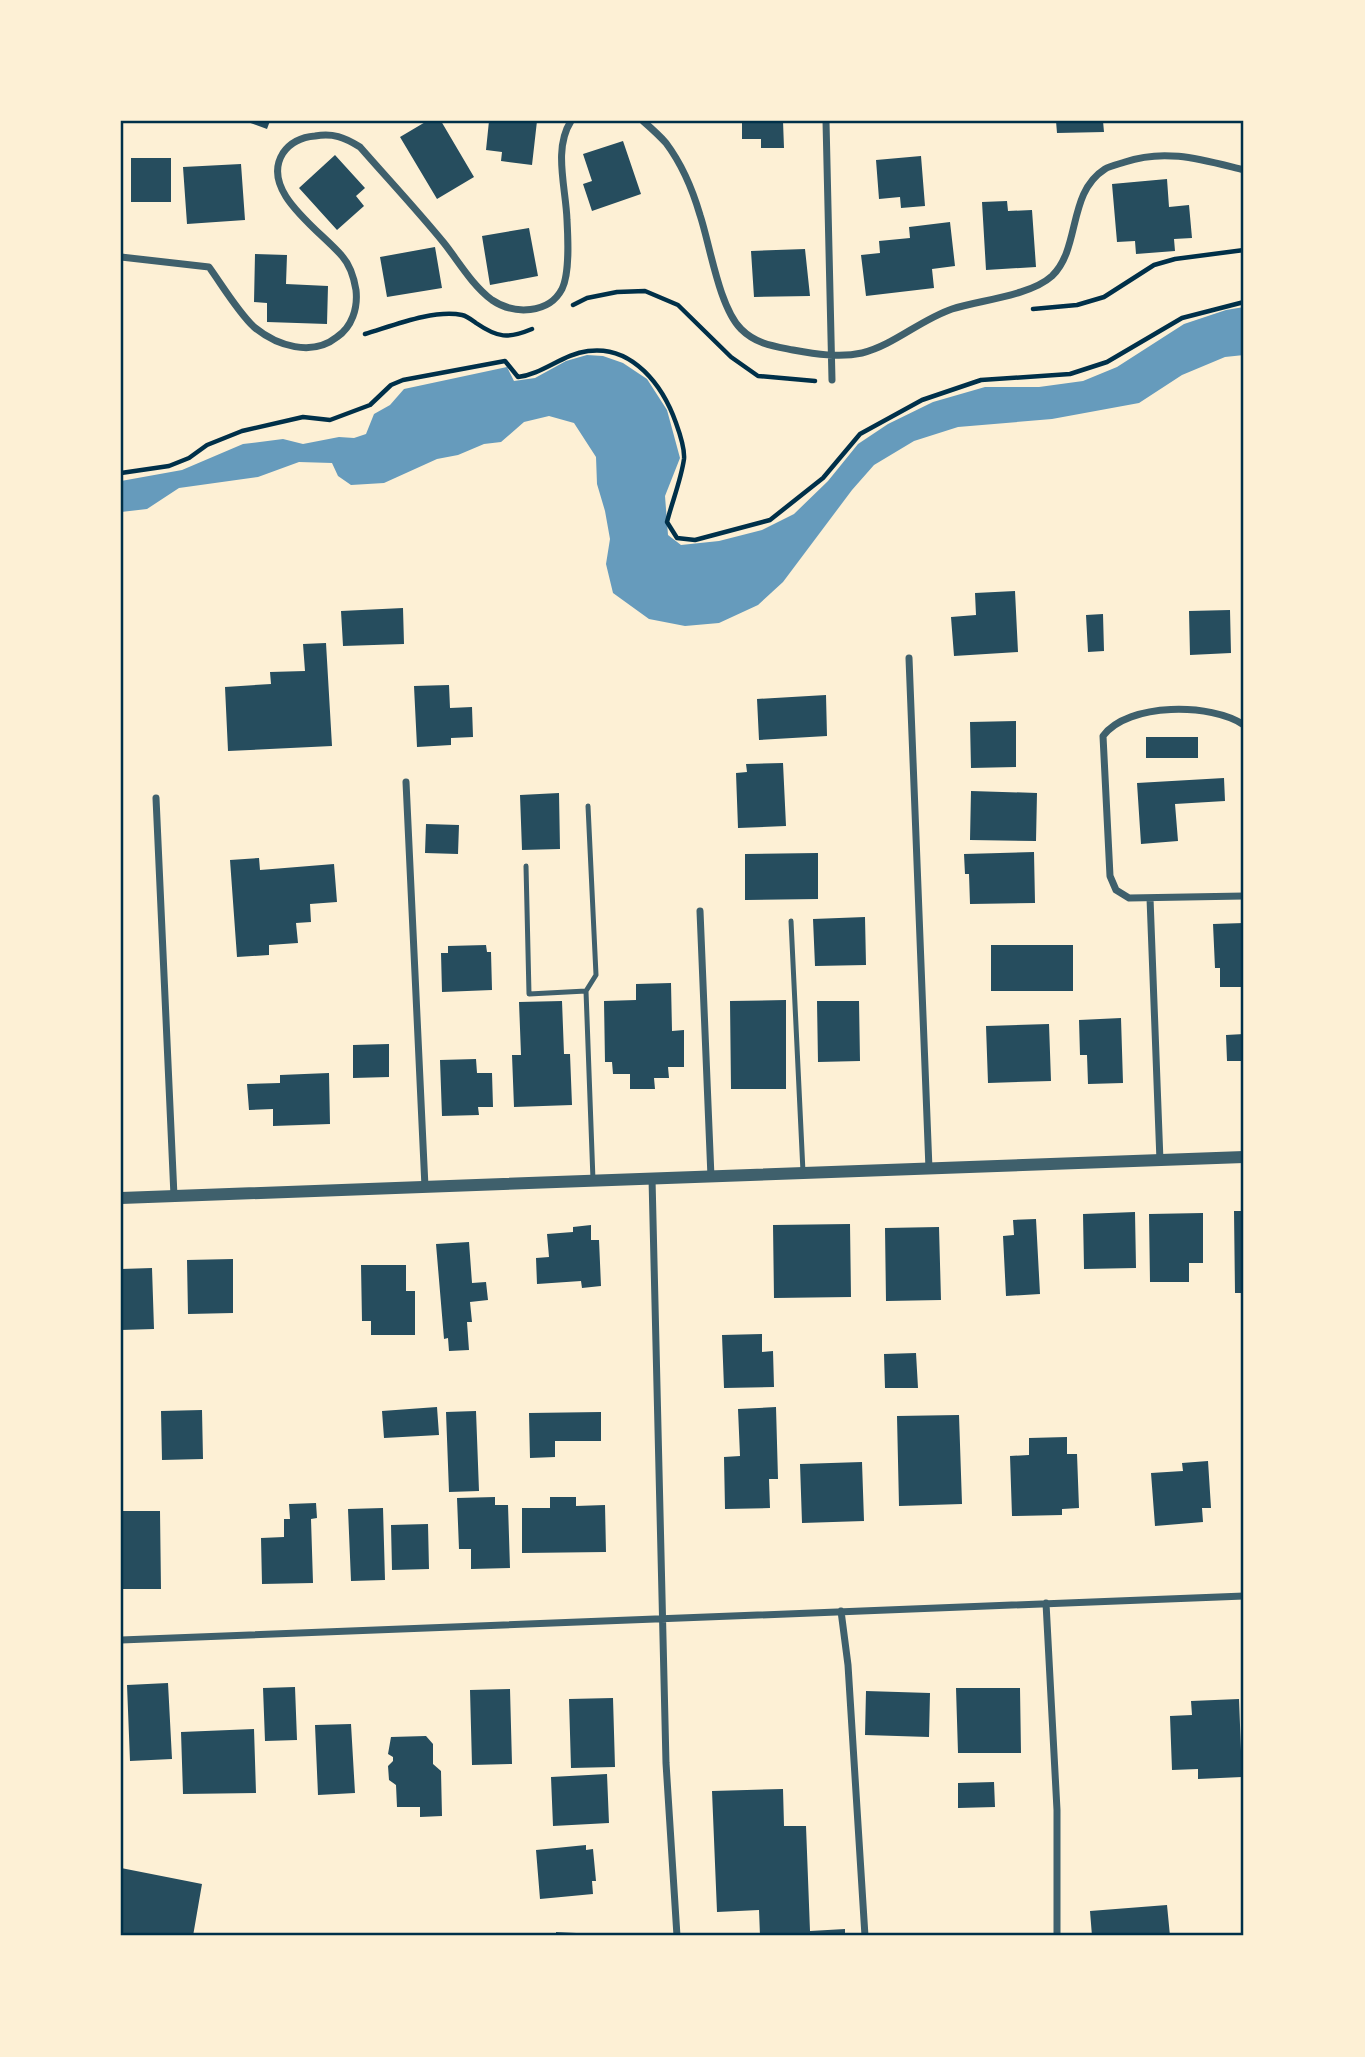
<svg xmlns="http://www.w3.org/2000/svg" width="1365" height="2057" viewBox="0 0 1365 2057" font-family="'Asap Condensed',sans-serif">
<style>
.water{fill:#669bbc}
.building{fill:#264d5e}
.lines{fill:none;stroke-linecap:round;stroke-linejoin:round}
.path{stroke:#003049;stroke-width:4.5}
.service{stroke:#3f606c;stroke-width:5}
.minor{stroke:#3f606c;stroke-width:7}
.tertiary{stroke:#3f606c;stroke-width:12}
.neatline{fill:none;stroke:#003049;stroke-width:2.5}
</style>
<rect width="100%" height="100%" fill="#fdf0d5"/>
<path class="water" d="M1244,307V355L1225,357L1182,375L1139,403L1052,419L958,427L914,441L874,465L852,490L783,582L758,605L719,623L685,626L649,619L613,593L606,564L610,539L605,511L597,484L596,457L574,423L549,416L524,422L501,442L484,444L458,455L437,459L384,483L351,485L338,476L332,463L299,462L258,477L179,488L147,509L121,512V481L182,470L243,444L283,439L303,444L339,437L354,438L366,434L374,414L390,405L404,389L507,367L514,381L535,378L566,361L587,355L603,356L623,363L647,379L667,410L680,458L665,496L668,535L681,545L719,541L762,530L794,514L828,481L858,444L888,424L933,402L985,387H1039L1083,381L1117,367L1184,324L1226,310Z"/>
<path class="building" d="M245,121H270L267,129Z
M427,121H441L474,177L437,199L400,137Z
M489,121H537L532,165L501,161L502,152L486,150Z
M742,121H783L784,148H761V139H742Z
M1056,121H1103L1104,132L1057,133Z
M623,141L641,194L592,211L583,184L592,181L583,154Z
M335,155L365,188L356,196L364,206L337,230L299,188Z
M921,156L925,206L901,208L900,197L879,199L876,160Z
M131,158H171V202H131Z
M241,164L245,220L187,224L183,167Z
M1167,179L1169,207L1189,205L1192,238L1174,239L1175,251L1136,254L1135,241L1117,242L1112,184Z
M1007,201L1008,211L1032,210L1036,267L986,270L982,202Z
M950,222L955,266L932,269L934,288L866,296L861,255L880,253L879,241L910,238L909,227Z
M529,228L538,276L490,285L482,236Z
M435,247L442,288L387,297L380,257Z
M805,249L810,296L754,297L751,251Z
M255,254L287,255L286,284L328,286L327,324L267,322V303L254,302Z
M1015,591L1018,652L954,656L951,617L976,615L975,593Z
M403,608L404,644L343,646L341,611Z
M1230,610L1231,653L1190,655L1189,611Z
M1103,614L1104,651L1088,652L1086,615Z
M326,643L332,746L228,751L225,687L271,684L270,672L305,671L303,644Z
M449,685L450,708L472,707L473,737L451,738V745L417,747L414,686Z
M826,695L827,736L759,740L757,699Z
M1016,721V767L971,768L970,722Z
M1146,737H1198V758H1146Z
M783,763L786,826L738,828L736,773L747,772L746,764Z
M1224,778L1225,801L1175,804L1178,841L1141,844L1137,783Z
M971,791L1037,793L1036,841L970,840Z
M559,793L560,849L522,850L520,795Z
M426,824L459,825L458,854L425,853Z
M1034,852L1035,903L970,904L969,874H965L964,854Z
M818,853V899L745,900V854Z
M259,858L260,870L334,864L337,902L310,904L311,922L296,923L298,943L269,945V955L237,957L230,860Z
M865,917L866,965L815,966L813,919Z
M1244,923V987H1220V968H1215L1213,924Z
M486,945L487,952H491L492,990L442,992L441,953H448V946Z
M991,945H1073V991H991Z
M671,983L672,1031L684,1030V1067H668L669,1078H654L655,1089H630V1074H613L612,1062H605L604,1001L636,1000V984Z
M786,1000V1089H731L730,1001Z
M562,1001L564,1054H570L572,1105L514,1107L512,1055H521L519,1002Z
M817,1001H859L860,1061L818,1062Z
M1121,1018L1123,1083L1088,1084L1087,1055H1080L1079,1020Z
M1049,1024L1051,1081L988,1083L986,1026Z
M1244,1034V1073H1241V1061H1227L1226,1035Z
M389,1044V1077L353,1078V1045Z
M476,1059L477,1073H492L493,1107H478L479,1115L442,1116L440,1060Z
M329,1073L330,1124L273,1126V1109L249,1110L247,1084L280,1083V1075Z
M1234,1211H1244V1293H1235Z
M1135,1212L1136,1268L1084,1269L1083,1214Z
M1203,1213V1263H1189V1282H1150L1149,1214Z
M1036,1219L1040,1294L1006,1296L1003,1236L1014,1235L1013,1220Z
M850,1224L851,1297L774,1298L773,1225Z
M591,1225V1240H599L601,1286L582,1288L581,1281L537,1284L536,1258L549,1257L547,1234L573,1232V1227Z
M939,1227L941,1300L886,1301L885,1228Z
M469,1242L472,1283L486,1282L488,1300L470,1302L472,1322H467L469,1350L449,1351L448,1338L444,1339L436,1244Z
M233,1259V1313L188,1314L187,1260Z
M361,1265H406V1291H415V1335H371V1321H362Z
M152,1268L154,1329L121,1330V1269Z
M762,1334V1352L773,1351L774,1387L724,1388L722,1335Z
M916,1353L918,1388H885L884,1354Z
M437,1407L439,1435L384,1438L382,1411Z
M776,1407L778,1479H769L770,1508L725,1509L724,1457L740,1456L738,1409Z
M202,1410L203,1459L162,1460L161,1411Z
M476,1411L479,1491L449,1492L446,1412Z
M601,1412V1441H555V1457L530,1458L529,1413Z
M959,1415L962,1504L899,1506L897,1416Z
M1067,1437V1454H1077L1079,1508L1062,1509V1515L1012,1516L1010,1456L1029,1455V1438Z
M1208,1461L1211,1508H1202L1203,1522L1155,1526L1151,1473L1183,1471L1182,1463Z
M862,1462L864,1521L802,1523L800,1464Z
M495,1497V1505H508L510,1568L471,1569V1549H459L457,1498Z
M550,1497H576V1506L605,1505L606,1552L522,1553V1508H550Z
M316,1503L317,1518L311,1519L313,1583L262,1584L261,1538L284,1537V1519H290L289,1504Z
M383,1508L385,1580L351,1581L348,1509Z
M122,1511H160L161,1589H123Z
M428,1524L429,1569L392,1570L391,1525Z
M168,1683L172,1759L130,1761L127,1685Z
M295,1687L297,1740L265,1741L263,1688Z
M956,1688H1020L1021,1753H958Z
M510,1689L512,1764L472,1765L470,1690Z
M866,1691L930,1693L929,1737L865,1735Z
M613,1698L615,1767L571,1768L569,1699Z
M1239,1699L1242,1777L1198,1779V1769L1172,1770L1170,1716L1192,1715L1191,1701Z
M351,1724L355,1793L318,1795L315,1725Z
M254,1729L256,1793L183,1794L181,1732Z
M426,1736L433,1744V1764L441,1771L442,1816L420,1817V1807H397L396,1785L389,1780L388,1766L393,1761V1757L388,1754L391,1737Z
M607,1774L609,1823L553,1826L551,1777Z
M994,1782L995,1807L958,1808V1783Z
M783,1789L784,1826H806L810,1931L845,1929V1936H760L759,1910L717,1912L712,1791Z
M586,1845V1850L593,1849L596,1881H592L593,1894L540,1899L536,1850Z
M121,1868L202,1884L193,1936H121Z
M1167,1905L1170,1936H1092L1090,1911Z
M556,1932L597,1934V1936H556Z"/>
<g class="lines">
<path class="path" d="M573,305L587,298L617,292L645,291L678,305L731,357L758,376L815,381
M1033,309L1077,305L1104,297L1154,265L1175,259L1244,250
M365,334C392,326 434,309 462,315C467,316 472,320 476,323C498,338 508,339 532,329
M121,473L169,466L189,458L207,445L242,431L303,417L330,420L370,405L391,385L403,380L505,361L518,377C543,374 563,354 588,351C633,345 663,386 676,423C680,434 685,448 684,459C681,480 672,502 667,522L677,538L695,540L770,520L823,478L860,434L922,400L981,380L1070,374L1107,362L1182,318L1244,302"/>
<path class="service" d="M588,806L596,975L586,991L593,1180
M526,866L529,994L586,991
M791,921L803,1172"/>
<path class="minor" d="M643,121C651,128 659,135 666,143C681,163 693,191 700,215C710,245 719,307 741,329C756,344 773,346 793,350C815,354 840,358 862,353C894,345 920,320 952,309C980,300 1030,296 1052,276C1081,248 1067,193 1105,169C1110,166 1119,164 1125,162C1166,148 1203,160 1244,170
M826,121L832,380
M121,257L209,267C222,285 238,312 254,327C277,346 312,357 337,337C352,327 358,308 356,290C354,278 350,265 342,256C320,230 259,191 283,153C290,143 302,137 315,136C333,133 344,137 360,147C388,179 417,210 444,243C459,262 472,285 492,300C514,315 549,314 562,289C570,273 568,238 567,220C566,188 553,149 571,121
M909,658L929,1169
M1244,725C1212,703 1128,702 1103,736L1110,876L1116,890L1129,898L1244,896
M406,782L425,1187
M156,798L174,1196
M1150,898L1160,1161
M700,911L711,1177
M652,1178L666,1763L677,1936
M1046,1603L1057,1810V1936
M841,1611L848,1665L865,1936
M121,1640L1244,1596"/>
<path class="tertiary" d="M121,1198L1244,1157"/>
</g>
<rect width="1365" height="2057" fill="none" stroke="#fdf0d5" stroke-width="245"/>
<rect x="122" y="122" width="1120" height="1812" class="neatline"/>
</svg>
